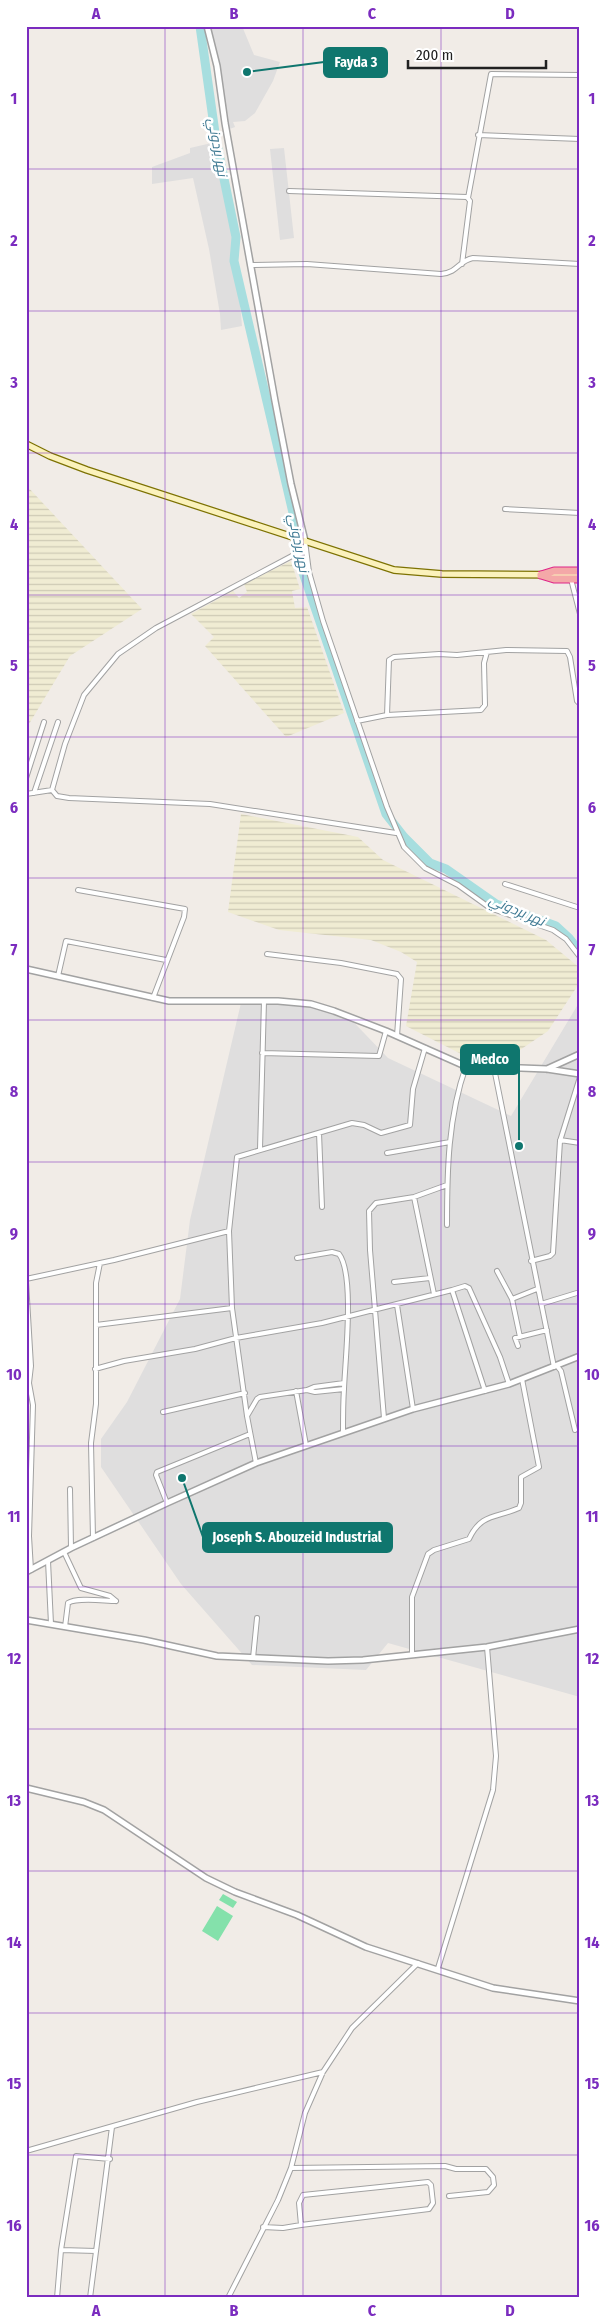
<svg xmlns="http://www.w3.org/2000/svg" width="606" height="2324" viewBox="0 0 606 2324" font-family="'Fira Sans Condensed',Cairo,sans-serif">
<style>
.residential{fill:#dfdede}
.farmland{fill:url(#farmland-rules)}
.pitch{fill:#84e1ab}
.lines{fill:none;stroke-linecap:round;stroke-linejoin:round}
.river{stroke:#a7dedf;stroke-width:9}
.minor-casing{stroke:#a2a2a2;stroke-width:6}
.tertiary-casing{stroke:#a2a2a2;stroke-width:8}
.secondary-casing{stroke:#7d7203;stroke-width:8}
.trunk-casing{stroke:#df2589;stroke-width:9}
.minor{stroke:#fff;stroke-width:4}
.tertiary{stroke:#fff;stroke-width:5}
.secondary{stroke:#fbf2bc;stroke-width:5.5}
.trunk{stroke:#f4a8a8;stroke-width:7}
.grid{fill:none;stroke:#7b2cbf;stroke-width:1;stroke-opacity:0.55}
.labels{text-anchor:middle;stroke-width:5;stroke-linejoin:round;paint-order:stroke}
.water-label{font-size:14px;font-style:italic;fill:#3f7a93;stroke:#fff}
.leader{fill:none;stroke:#0f766e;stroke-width:2}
.callout-dot{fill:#0f766e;stroke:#fff;stroke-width:2}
.callout{fill:#0f766e;stroke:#0f766e;stroke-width:2}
.callout-label{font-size:14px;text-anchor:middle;font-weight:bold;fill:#fff}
.neatline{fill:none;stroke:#7b2cbf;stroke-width:2}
.grid-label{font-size:16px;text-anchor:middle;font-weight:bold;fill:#7b2cbf}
</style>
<defs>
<pattern id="farmland-rules" width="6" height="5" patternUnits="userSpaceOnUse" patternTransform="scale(1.25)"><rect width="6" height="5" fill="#f0ecd3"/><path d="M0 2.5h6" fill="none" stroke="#cecab5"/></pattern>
</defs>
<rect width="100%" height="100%" fill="#f1ece7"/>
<path class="residential" d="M209,26H242L254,55L280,62L273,81L255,113L245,121L233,122L235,127L227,130Z
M216,142L232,212L242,326L221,330L220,314L209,249L193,178L152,184V167L190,153V148Z
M284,148L294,238L280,240L270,149Z
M580,1001V1697L388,1643L366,1670L252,1665L181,1584L101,1467V1439L127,1402L180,1299L190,1220L241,1003L294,1004L342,1010L388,1058L511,1116Z"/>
<path class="farmland" d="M26,485L142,609L70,656L26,729Z
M291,561L300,589L292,591L295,608L307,607L344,713L286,737L205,646L214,637L191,614L233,591L239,598L247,592L244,584Z
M241,814L358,837L383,860L546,940L580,968V982L548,1031L514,1054L463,1055L406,1026L417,962L401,952L371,940L279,930L228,912Z"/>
<path class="pitch" d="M223,1894L237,1902L233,1908L219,1900Z
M217,1906L233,1916L218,1941L202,1931Z"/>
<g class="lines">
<path class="river" d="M200,26L216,140L236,237L234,261L294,517L298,558L386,814L404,837L430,863L446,869L496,904L556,926L569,938L580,952"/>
<g class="minor-casing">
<path id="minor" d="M478,135L580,139
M289,191L467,197L470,201L462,264
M468,198L491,74L580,75
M252,265L307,264L441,274C459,272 458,261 473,258L580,264
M505,509L580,513
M305,541L309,572L323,621L387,807L404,847L425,868L458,885L490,908L553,930L566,939L580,957
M571,579L580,614
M387,715L389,660L394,657L439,654L457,655L506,650L567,651L570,657L577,701L580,704
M357,721L387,715L481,710L485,705L484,663L487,652
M26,778L44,722
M52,790L65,744L84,695L118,654L156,628L292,556L305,552
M52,790L57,796L69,798L210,804L396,833
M34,793L58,722
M26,794L52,790
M505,884L580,908
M78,890L185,909L184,917L153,998
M267,954L341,963L397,974L401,979L397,1036
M58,976L66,941L166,960
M262,1053L379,1056L386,1031
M494,1068L554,1367
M319,1133L322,1207
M560,1140L580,1143
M260,1149L264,1001
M387,1153L450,1142
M414,1197L434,1294
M447,1225C447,1171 448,1117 466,1066
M297,1258L332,1252L339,1254C355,1275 345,1361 344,1389C343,1403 343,1418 343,1432
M531,1261L550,1256L553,1253L560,1141L580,1077
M497,1271L512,1299L520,1337
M26,1279L114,1260L229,1231
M26,1282L31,1366L29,1383L33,1405L29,1536L31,1570
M394,1282L430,1278
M452,1290L465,1286L469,1288L500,1357L509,1384
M512,1299L537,1289
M541,1304L580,1292
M397,1305L413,1409
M96,1325L232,1308
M518,1346L515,1338L547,1330
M557,1366L561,1371L575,1430
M95,1369L124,1361L195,1349L236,1338L322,1323L452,1290L485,1391
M307,1390L314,1387L344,1383
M296,1391L306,1445
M163,1412L245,1393
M247,1416L257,1399L260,1397L307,1390L315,1392L344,1389
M384,1418L370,1250L369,1211L376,1203L414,1197L447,1185
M256,1463L247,1416L232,1308L229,1231L237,1157L352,1123L364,1125L381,1133L410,1125L413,1089L425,1048
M70,1489L71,1548
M167,1503L156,1475L157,1472L250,1434
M93,1538L91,1443L96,1404V1283L100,1263
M64,1552L81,1588L110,1596L116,1601
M48,1561L51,1624
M65,1627L68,1603C77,1597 104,1601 116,1601
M412,1655V1597L428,1554L434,1550L469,1539C481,1513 497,1518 519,1508L521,1503V1477L539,1467L522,1379
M253,1658L257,1618
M438,1968L493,1790L496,1756L487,1647
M26,2151L197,2102L323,2072
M291,2168L445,2166L456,2169H486L493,2177L494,2185L488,2192L449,2196
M428,2182L431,2185L433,2203L429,2209L301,2225L299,2203L303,2195Z
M263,2227L283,2228L301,2225
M61,2250L96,2251
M57,2298L61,2250L76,2156L110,2159
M90,2298L112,2127
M228,2298L278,2200L291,2168L305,2113L323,2072L352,2028L418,1963"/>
</g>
<g class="tertiary-casing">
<path id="tertiary" d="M207,26L217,66L225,123L275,401L291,484L305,541
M26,969L169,1001H278L311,1004L334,1011L386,1031L465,1066L547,1069L580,1074
M547,1069L580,1054
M26,1572L71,1548L167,1503L256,1463L413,1409L509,1384L580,1356
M26,1620L144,1640L217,1656L328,1661L363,1660L487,1647L580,1629
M26,1788L84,1802L104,1810L206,1878L235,1892L297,1915L366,1947L493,1988L580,2001"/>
</g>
<g class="secondary-casing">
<path id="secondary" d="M26,444L50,456L87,470L394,570L442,574L580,575"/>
</g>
<g class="trunk-casing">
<path id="trunk" d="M541,575L554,579H580
M541,575L554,571H580"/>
</g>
<use href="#minor" class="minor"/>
<use href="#tertiary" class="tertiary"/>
<use href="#secondary" class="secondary"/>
<use href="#trunk" class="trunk"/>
</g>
<path class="grid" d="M165,26V2298M303,26V2298M441,26V2298M26,169H580M26,311H580M26,453H580M26,595H580M26,737H580M26,878H580M26,1020H580M26,1162H580M26,1304H580M26,1446H580M26,1587H580M26,1729H580M26,1871H580M26,2013H580M26,2155H580"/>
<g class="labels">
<g class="water-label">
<text transform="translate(218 147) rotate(80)" y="5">نهر بردوني</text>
<text transform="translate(299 543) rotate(79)" y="5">نهر بردوني</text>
<text transform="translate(517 910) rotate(23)" y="5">نهر بردوني</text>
</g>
</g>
<path class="leader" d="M247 72L324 62M519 1146L519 1059M182 1478L203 1537"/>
<g class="callout-dot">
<circle cx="247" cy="72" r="5"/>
<circle cx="519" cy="1146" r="5"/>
<circle cx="182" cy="1478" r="5"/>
</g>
<g class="callout">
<rect x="324" y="48" width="63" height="29" rx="5"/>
<rect x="461" y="1045" width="58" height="29" rx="5"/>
<rect x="203" y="1523" width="189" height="29" rx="5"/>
</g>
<g class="callout-label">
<text x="356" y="67">Fayda 3</text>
<text x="490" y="1064">Medco</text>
<text x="297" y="1542">Joseph S. Abouzeid Industrial</text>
</g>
<rect width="606" height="2324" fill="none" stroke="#ffffff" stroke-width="55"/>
<path d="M408 60v8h138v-8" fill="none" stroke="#212121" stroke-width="2.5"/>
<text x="416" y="60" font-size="15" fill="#212121" stroke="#ffffff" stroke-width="4" paint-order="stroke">200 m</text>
<rect x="28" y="28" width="550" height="2268" class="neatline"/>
<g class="grid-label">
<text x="96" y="19">A</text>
<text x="234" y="19">B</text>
<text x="372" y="19">C</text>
<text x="510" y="19">D</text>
<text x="14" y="104">1</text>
<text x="592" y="104">1</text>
<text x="14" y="246">2</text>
<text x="592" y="246">2</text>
<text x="14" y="388">3</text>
<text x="592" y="388">3</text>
<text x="14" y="530">4</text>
<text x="592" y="530">4</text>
<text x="14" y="671">5</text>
<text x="592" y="671">5</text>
<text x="14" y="813">6</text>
<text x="592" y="813">6</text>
<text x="14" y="955">7</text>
<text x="592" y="955">7</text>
<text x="14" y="1097">8</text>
<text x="592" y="1097">8</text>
<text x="14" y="1239">9</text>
<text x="592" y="1239">9</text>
<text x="14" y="1380">10</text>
<text x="592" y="1380">10</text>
<text x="14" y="1522">11</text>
<text x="592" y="1522">11</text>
<text x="14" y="1664">12</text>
<text x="592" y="1664">12</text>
<text x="14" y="1806">13</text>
<text x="592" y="1806">13</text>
<text x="14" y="1948">14</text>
<text x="592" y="1948">14</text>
<text x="14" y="2089">15</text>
<text x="592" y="2089">15</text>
<text x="14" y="2231">16</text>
<text x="592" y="2231">16</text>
<text x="96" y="2316">A</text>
<text x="234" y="2316">B</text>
<text x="372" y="2316">C</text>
<text x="510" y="2316">D</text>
</g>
</svg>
